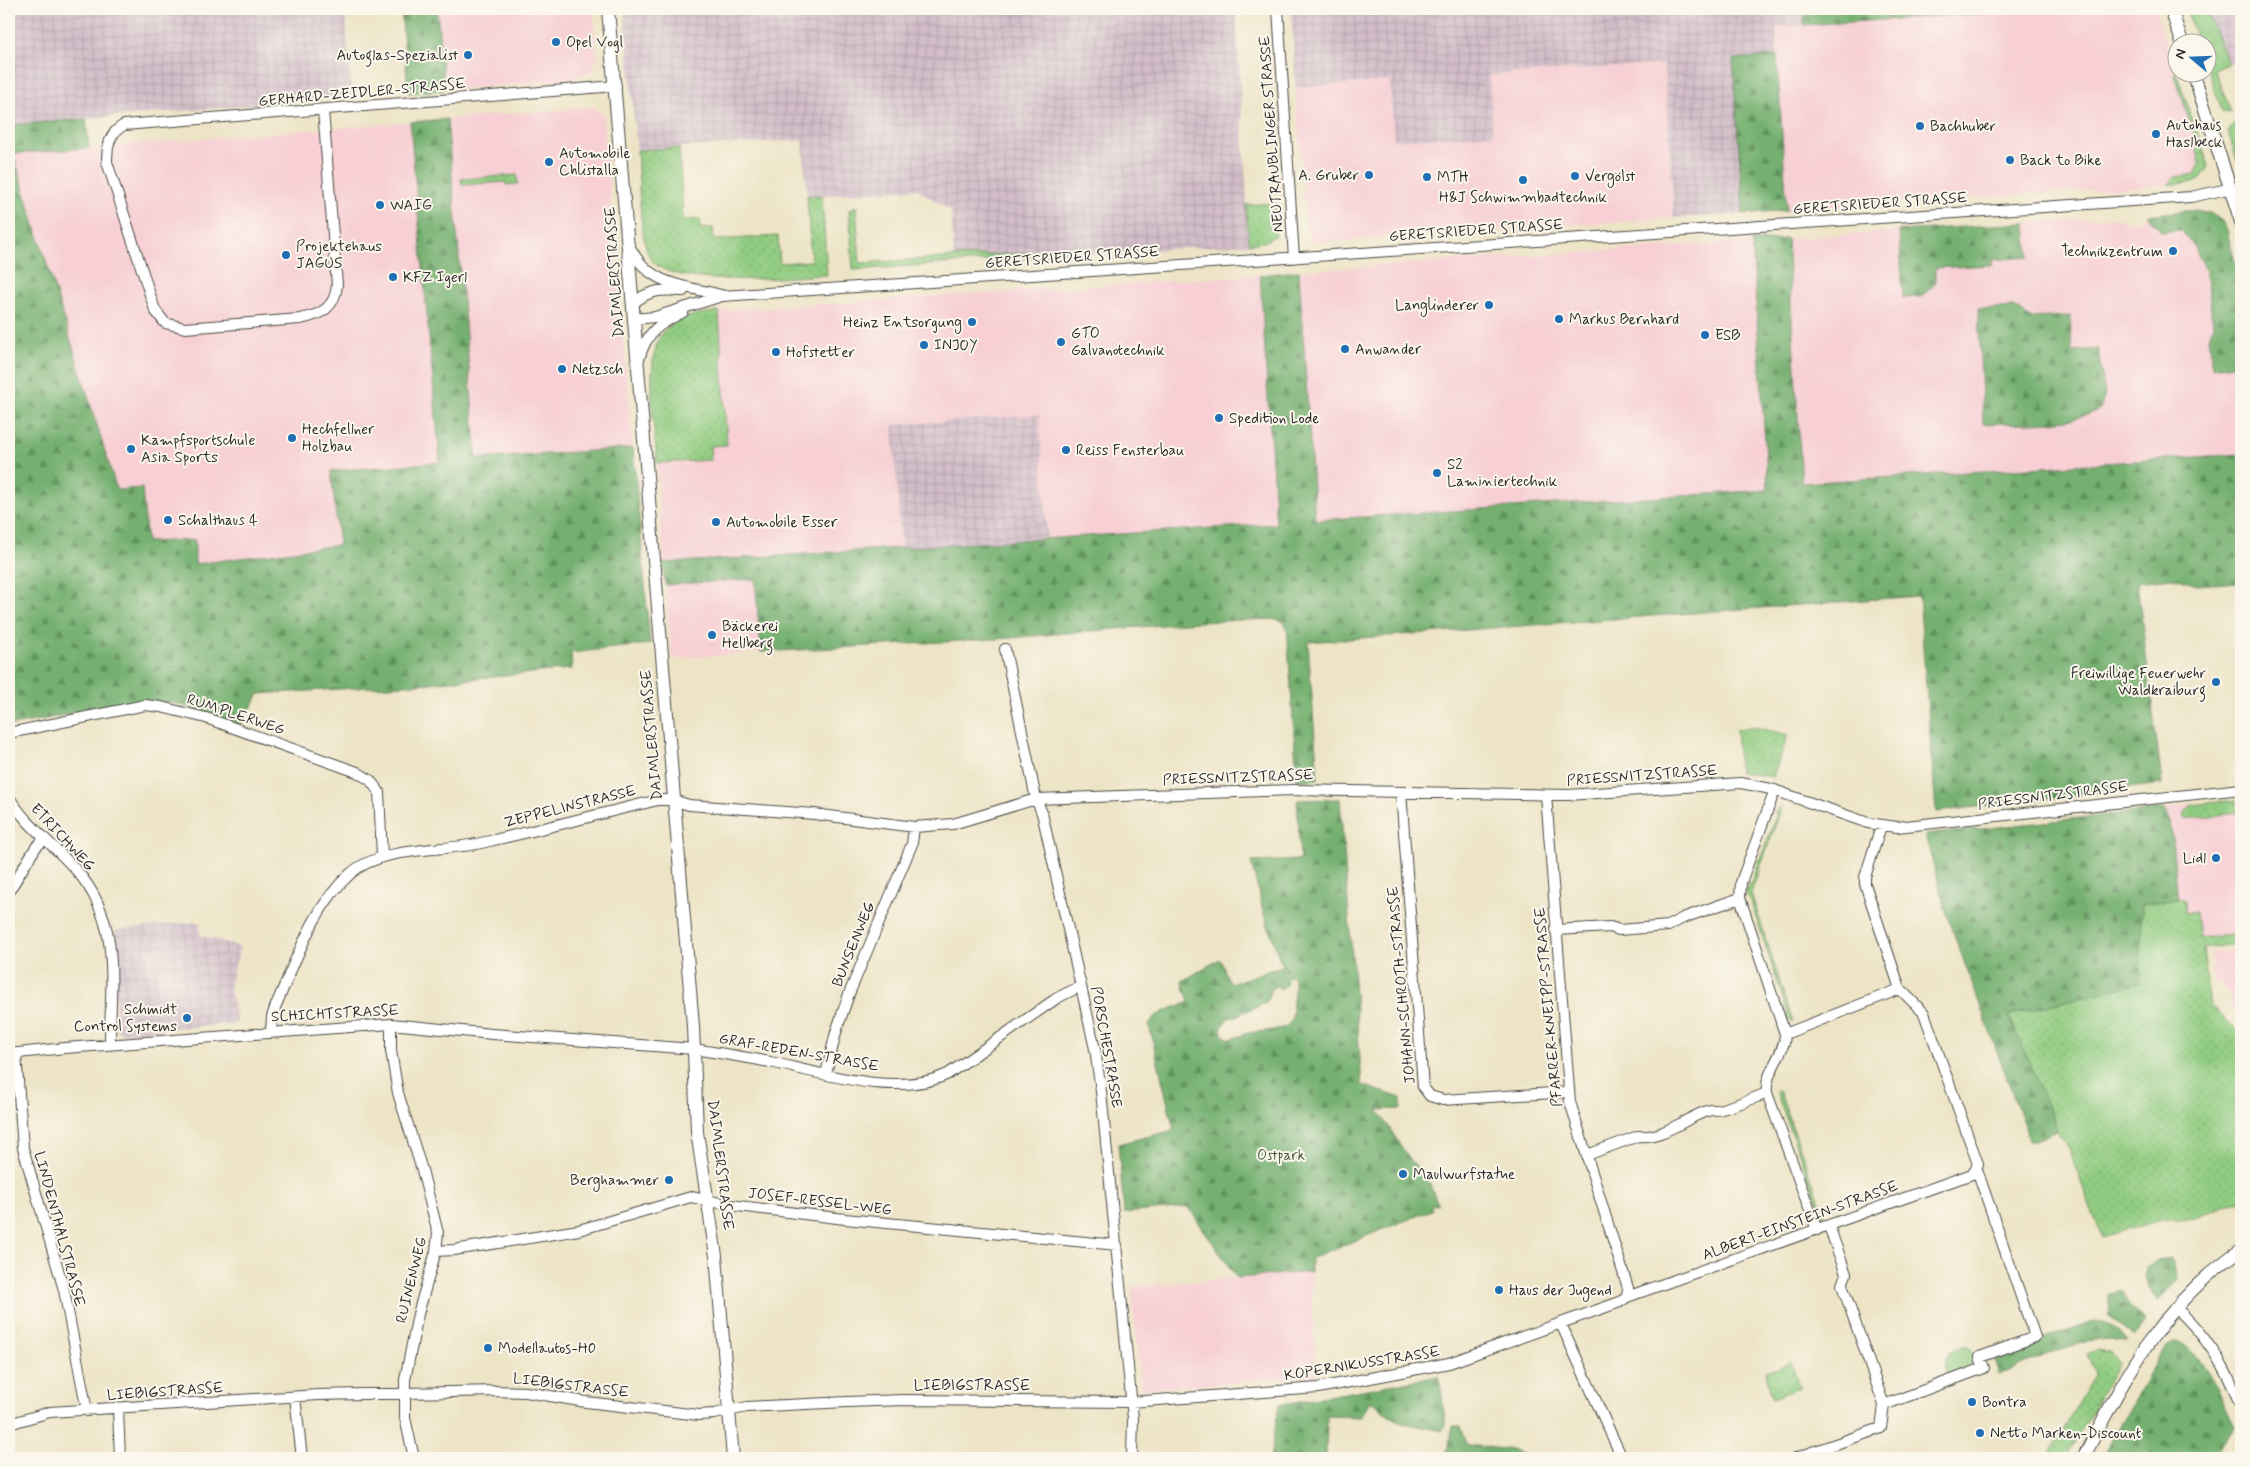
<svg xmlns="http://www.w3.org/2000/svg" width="2250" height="1467" viewBox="0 0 2250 1467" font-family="Mynerve,sans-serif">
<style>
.built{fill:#f7cfd4;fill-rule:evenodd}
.industrial{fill:url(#industrial-grid)}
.green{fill:url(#green-dots);stroke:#5e7c56}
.forest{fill:url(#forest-firs);stroke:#506e4d;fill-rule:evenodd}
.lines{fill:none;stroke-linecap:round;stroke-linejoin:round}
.minor-casing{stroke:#484742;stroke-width:12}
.tertiary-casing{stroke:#484742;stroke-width:14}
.minor{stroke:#fff;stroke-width:10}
.tertiary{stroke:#fff;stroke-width:12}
.poi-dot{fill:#1f6fb2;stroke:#fbf7ec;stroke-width:2}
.labels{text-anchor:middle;stroke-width:4;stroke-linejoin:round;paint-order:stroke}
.poi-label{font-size:15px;fill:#2b2b2b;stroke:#fbf7ec;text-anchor:start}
.street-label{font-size:15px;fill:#2b2b2b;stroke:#fbf7ec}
.park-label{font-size:15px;fill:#4a5b45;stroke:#fbf7ec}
</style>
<defs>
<pattern id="industrial-grid" width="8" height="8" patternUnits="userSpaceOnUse" patternTransform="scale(1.25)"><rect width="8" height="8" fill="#d2bdc8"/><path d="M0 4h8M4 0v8" fill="none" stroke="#b4a3ac"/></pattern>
<pattern id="green-dots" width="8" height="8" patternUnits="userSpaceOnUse" patternTransform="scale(1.25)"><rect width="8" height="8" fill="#91cc81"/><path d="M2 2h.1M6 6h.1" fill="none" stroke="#7daf70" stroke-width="1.8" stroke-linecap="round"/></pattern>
<pattern id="forest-firs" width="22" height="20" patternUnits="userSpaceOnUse" patternTransform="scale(1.25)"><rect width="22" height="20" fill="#74b06f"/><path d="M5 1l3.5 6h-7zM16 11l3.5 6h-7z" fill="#5f8f5b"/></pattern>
</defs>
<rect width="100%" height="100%" fill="#fbf7ec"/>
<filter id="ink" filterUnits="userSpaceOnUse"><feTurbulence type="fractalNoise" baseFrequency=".02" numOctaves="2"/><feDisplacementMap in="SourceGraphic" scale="10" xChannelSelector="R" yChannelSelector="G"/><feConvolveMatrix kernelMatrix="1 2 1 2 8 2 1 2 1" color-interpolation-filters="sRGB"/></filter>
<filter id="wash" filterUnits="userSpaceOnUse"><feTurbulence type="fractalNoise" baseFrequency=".0096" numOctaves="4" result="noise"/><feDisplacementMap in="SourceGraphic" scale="20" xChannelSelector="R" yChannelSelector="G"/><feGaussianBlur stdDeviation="1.12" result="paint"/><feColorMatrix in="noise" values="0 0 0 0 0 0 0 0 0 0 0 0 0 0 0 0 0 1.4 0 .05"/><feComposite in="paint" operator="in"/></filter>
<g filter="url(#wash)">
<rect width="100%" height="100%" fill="#ede4c6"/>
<path class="built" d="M437,9H593L597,60L591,71L565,80L444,90Z
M2057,9H2155L2197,141L2196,147L2200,164L2195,174L2175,177L2168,185L1787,210L1776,27Z
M1664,64L1674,218L1320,242L1314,241L1306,232L1296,87L1391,81L1394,140H1404L1489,75Z
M594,107L603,115L633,448L477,460L447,119Z
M410,122L440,463L340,545L195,564V540L147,542L142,489L117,491L13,154Z
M2146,215L2162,232L2181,230L2195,248L2206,271L2213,324L2209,338L2236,352L2241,351V369H2239L2241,386V454L1802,483L1787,239L1899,231L1903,298L1921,297L1935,284V268L1992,265V260L2028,257L2026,223L2117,217L2125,223L2141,221ZM2014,307L2031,318L2070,316L2072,351L2098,349L2100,373Z
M1752,241L1768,490L1315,520L1299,271Z
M1260,275L1276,524L1047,539L1039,415L893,425L901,549L663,563L657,463L710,460V446L727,445L719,311Z
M755,579L761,652L672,659L665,585Z
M2191,805L2187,810L2186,819L2241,812V934L2199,939L2196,912L2185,913L2184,899H2178L2170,819L2163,809Z
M2241,949V1011H2234L2231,1009L2228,988H2223L2222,982L2214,983L2210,953Z
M1311,1272L1316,1376L1141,1389L1131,1287Z"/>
<path class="industrial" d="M9,9H345L352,97L9,125Z
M624,9H1236L1249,244L1056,256V251L954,257L951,211L917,189L807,196L803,140L637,150Z
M1291,9H1803L1804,25L1776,27L1777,56L1733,59L1743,214L1674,218L1664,64L1489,75L1493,134L1394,140L1390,81L1296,87Z
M2206,9H2241V58L2228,64Z
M1039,415L1047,539L901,549L893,425Z
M195,922L200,923V935L240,947L229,986L237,1023L122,1033L116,1030L115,930Z"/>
<path class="green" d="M2186,9H2206L2228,64L2214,69L2231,112L2222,111L2208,71V42H2198Z
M2176,72L2206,157L2208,168L2199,181L2168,185L2175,177L2195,174L2200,164L2196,147V141L2174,73Z
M2235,123L2241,138V172L2228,132Z
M679,148L683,220L700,219L701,229L713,228L714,240L778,236L780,263L811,261L807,196L822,195L827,275C791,276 665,292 649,256C639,234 639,177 637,150Z
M517,175L518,184L506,185V182L462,185L461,179Z
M1276,203L1277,229L1275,236L1264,242L1249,244L1246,205Z
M856,206L860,263L1056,251V256L853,270L849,210Z
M719,311L727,445L710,446L711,460L657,463C655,431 641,348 668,327C682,315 701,314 719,311Z
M1755,727L1788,735L1773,777L1739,772L1736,729Z
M2236,800L2237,813L2184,819V815L2191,805Z
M1782,806L1751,893L1793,1022L1786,1019L1785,1016L1788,1014L1750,899L1746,895L1748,883L1751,884L1777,814L1774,813Z
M2178,899H2184L2185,913L2196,912L2199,938L2241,934V944L2203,948L2210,1006L2241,1033V1199L2198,1217L2181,1220H2161L2102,1237L2066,1143L2060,1137L2009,1015L2139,983L2142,904Z
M1779,1090L1825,1216H1822L1816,1211L1820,1210L1776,1091Z
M1963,1345L1969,1347L1974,1361L1970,1365L1948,1374C1941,1359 1949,1350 1963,1345Z
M2097,1350L2109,1352L2119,1362L2066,1458H2047L2095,1373L2087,1354Z
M1791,1363L1800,1388L1772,1398L1766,1372Z"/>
<path class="forest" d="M401,9H437L444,90L408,93Z
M1803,9H2057L1804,25Z
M1777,56L1787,210L1743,214L1733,59Z
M86,119L89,148L13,154L117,490L142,488L147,542L195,540V564L339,545L331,471L440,462L410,122L447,119L477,459L633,448L650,644L571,653L572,669L420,684L259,694L241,725C208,713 172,698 137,701L9,726V125Z
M2197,210L2210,213L2222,221L2227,230L2241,285V351L2236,352L2238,364L2213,368L2209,338L2213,324L2206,271L2195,248L2181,230L2162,232L2146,215Z
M2026,223L2029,257L1992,260V265L1935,268V284L1921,297L1903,298L1899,231Z
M1787,239L1802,483L2241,454V582L2198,585L2173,578L2137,582L2162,784L1936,812L1919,596L1308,642L1318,779L1297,781L1287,628L1283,621L1275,619L1198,622L997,639L761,652L755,579L665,585L663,563L1276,524L1260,275L1299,271L1315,520L1768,490L1752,241Z
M2014,307L2031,318L2070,316L2072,351L2098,349L2105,395L2100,409C2069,427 2018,422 1983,424L1978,309Z
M1340,799L1362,1085L1401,1098V1109L1378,1110L1406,1154L1430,1185L1438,1204L1431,1206L1432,1210L1311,1258V1272L1237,1278L1188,1207L1124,1213L1118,1144L1174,1130L1149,1025C1154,1012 1177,1007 1189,1002L1182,981L1220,959L1230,984L1282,966L1263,911L1251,862L1300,860L1297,800ZM1292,975C1296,986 1294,990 1293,1001C1292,1008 1294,1017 1289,1024C1282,1031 1258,1031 1248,1033C1241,1035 1236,1038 1229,1039L1222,1034L1221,1028L1228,1018C1243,1015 1242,1012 1254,1008C1265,1004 1270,1002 1271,989L1276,986L1281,989L1287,984L1286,978Z
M2163,809L2170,819L2178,899L2142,904L2140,983L2009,1015L2058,1131L2030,1142L1947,915L1925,835Z
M2171,1259L2178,1279L2159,1301C2150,1290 2143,1282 2146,1267L2157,1261Z
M2121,1290L2130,1307L2145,1322L2135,1336L2108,1316L2110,1309L2107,1294Z
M2091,1322C2108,1322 2119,1328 2128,1341C2087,1332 2037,1360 1999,1374L1993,1357Z
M2176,1341C2201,1348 2224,1403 2235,1426L2212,1458H2102L2156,1361L2166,1346Z
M1439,1376L1446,1426L1442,1431C1412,1424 1396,1426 1374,1403L1370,1402L1361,1417L1327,1416L1326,1458H1270L1279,1405Z
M1453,1426H1461L1467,1445L1515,1450L1529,1458H1445Z"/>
</g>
<g filter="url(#ink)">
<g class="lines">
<g class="minor-casing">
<path id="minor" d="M1278,9L1294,258
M323,110L337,285C335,308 321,315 300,319L185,328L165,323L155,310L107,162C107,147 109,133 124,125L616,86
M629,245C648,286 682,285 721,295
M633,304C648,289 663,290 683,291
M634,319L655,317L722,296L2191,197L2232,188
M639,359C647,331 658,325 683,312
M1005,649L1036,799L1042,813L1095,1049L1101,1091L1130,1387L1133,1419L1132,1458
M9,733L145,705L161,707L206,718L357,772L370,780L379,792L382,856
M1775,790L1741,882L1740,898L1785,1034C1785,1055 1764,1072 1767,1093L1817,1230
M1401,792L1423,1087L1430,1096L1443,1100L1568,1092
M1546,795L1570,1102L1628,1288L1627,1297
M9,797C26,825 54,845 76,870C122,922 110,980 110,1044
M9,891L36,847L45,839
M1555,930L1610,927L1619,930L1668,926L1683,918L1740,898
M391,1024V1051L398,1093L422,1170L438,1233L436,1251L418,1314L405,1380V1418L414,1458
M271,1032L272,1017L276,1005C296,961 313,907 350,874C381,846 441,852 481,843C540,830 599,814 658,800H673L689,805L814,814L914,827L953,824L1036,799L1294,790L1568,795L1741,783L1771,789L1868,823L1897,827L2241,789
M1785,1034L1900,989
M16,1053L23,1148L64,1290L87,1411
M9,1054L65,1048L391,1024L492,1034L694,1049C719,1053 744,1057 770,1062C821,1073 899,1098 948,1074L1057,998L1081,986
M826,1074L836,1032L849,994L912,844L914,827
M1587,1155L1638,1136C1663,1139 1685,1118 1707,1111C1712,1109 1717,1111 1722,1109C1737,1105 1752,1099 1767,1093
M436,1251L454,1250L579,1230L691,1197L730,1205L845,1219L1117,1245
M1627,1297L1972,1174L1978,1164L1924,1013L1900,989L1865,884V877L1881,826
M2175,1307C2206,1335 2227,1368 2241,1407
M1561,1324L1622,1458
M295,1397L302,1458
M1884,1405L1984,1368L1980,1357L2035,1337L1977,1170
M118,1409L120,1458
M9,1424L50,1412L318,1395L496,1391L526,1392L586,1402L699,1415L714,1414L747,1407L847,1402L903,1400L1131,1402L1318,1388L1449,1363L1620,1302L1627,1297
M1796,1458L1881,1428L1884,1405L1842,1285L1846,1274L1829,1226"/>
</g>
<g class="tertiary-casing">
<path id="tertiary" d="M608,9L693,1026L697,1132L716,1256L733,1458
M2171,9L2182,42
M2193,72L2241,222
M2083,1458C2126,1376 2162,1303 2241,1250"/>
</g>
<use href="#minor" class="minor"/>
<use href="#tertiary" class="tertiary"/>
</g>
</g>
<g class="poi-dot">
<circle cx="556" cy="42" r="5"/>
<circle cx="468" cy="55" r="5"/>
<circle cx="1920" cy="126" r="5"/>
<circle cx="2156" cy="134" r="5"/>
<circle cx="2010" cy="160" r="5"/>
<circle cx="549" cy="162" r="5"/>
<circle cx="1369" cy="175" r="5"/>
<circle cx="1575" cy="176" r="5"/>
<circle cx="1427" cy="177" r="5"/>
<circle cx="1523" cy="180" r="5"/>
<circle cx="380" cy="205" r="5"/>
<circle cx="2173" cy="251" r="5"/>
<circle cx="286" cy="255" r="5"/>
<circle cx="393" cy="277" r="5"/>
<circle cx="1489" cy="305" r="5"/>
<circle cx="1559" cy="319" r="5"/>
<circle cx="972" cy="322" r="5"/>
<circle cx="1705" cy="335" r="5"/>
<circle cx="1061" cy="342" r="5"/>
<circle cx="924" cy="345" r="5"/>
<circle cx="1345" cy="349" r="5"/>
<circle cx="776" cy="352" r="5"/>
<circle cx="562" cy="369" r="5"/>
<circle cx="1219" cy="418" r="5"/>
<circle cx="292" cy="438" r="5"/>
<circle cx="131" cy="449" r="5"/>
<circle cx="1066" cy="450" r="5"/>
<circle cx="1437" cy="473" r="5"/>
<circle cx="168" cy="520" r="5"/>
<circle cx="716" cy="522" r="5"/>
<circle cx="712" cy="635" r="5"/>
<circle cx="2216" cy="682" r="5"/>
<circle cx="2216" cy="858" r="5"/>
<circle cx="187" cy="1018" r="5"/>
<circle cx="1403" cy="1174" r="5"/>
<circle cx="669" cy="1180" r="5"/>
<circle cx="1499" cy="1290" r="5"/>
<circle cx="488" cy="1348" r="5"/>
<circle cx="1972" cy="1402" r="5"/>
<circle cx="1980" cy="1433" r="5"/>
</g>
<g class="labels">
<g class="poi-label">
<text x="566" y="47">Opel Vogl</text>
<text x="458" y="60" text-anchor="end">Autoglas-Spezialist</text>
<text x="2166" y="130">Autohaus<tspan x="2166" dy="17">Haslbeck</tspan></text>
<text x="1930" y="131">Bachhuber</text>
<text x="559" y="158">Automobile<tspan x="559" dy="17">Chlistalla</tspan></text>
<text x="2020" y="165">Back to Bike</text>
<text x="1359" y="180" text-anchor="end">A. Gruber</text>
<text x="1585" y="181">Vergölst</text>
<text x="1437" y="182">MTH</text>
<text x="1523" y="202" text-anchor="middle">H&amp;J Schwimmbadtechnik</text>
<text x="390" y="210">WAIG</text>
<text x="296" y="251">Projektehaus<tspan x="296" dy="17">JAGUS</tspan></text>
<text x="2163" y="256" text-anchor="end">Technikzentrum</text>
<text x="403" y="282">KFZ Igerl</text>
<text x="1479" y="310" text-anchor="end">Langlinderer</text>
<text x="1569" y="324">Markus Bernhard</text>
<text x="962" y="327" text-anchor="end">Heinz Entsorgung</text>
<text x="1071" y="338">GTO<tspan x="1071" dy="17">Galvanotechnik</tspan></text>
<text x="1715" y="340">ESB</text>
<text x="934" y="350">INJOY</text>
<text x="1355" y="354">Anwander</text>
<text x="786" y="357">Hofstetter</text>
<text x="572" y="374">Netzsch</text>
<text x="1229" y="423">Spedition Lode</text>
<text x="302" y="434">Hechfellner<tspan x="302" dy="17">Holzbau</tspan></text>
<text x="141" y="445">Kampfsportschule<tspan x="141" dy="17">Asia Sports</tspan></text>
<text x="1076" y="455">Reiss Fensterbau</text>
<text x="1447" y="469">S2<tspan x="1447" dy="17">Laminiertechnik</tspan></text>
<text x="178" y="525">Schalthaus 4</text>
<text x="726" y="527">Automobile Esser</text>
<text x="722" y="631">Bäckerei<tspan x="722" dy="17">Hellberg</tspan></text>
<text x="2206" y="678" text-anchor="end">Freiwillige Feuerwehr<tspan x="2206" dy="17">Waldkraiburg</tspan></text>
<text x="2206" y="863" text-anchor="end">Lidl</text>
<text x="177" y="1014" text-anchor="end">Schmidt<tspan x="177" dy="17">Control Systems</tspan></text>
<text x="1413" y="1179">Maulwurfstatue</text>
<text x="659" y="1185" text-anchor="end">Berghammer</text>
<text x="1509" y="1295">Haus der Jugend</text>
<text x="498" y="1353">Modellautos-H0</text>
<text x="1982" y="1407">Bontra</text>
<text x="1990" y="1438">Netto Marken-Discount</text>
</g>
<g class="street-label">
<text transform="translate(362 92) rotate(-5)" y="5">GERHARD-ZEIDLER-STRASSE</text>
<text transform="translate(1271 134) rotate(-94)" y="5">NEUTRAUBLINGER STRASSE</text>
<text transform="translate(1880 203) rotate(-4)" y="5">GERETSRIEDER STRASSE</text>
<text transform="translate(1476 230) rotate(-4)" y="5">GERETSRIEDER STRASSE</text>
<text transform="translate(1072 257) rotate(-4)" y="5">GERETSRIEDER STRASSE</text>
<text transform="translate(614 272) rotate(-94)" y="5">DAIMLERSTRASSE</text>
<text transform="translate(236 714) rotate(18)" y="5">RUMPLERWEG</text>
<text transform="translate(651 735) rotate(-95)" y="5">DAIMLERSTRASSE</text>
<text transform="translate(1642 775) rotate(-4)" y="5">PRIESSNITZSTRASSE</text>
<text transform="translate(1238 777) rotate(-2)" y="5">PRIESSNITZSTRASSE</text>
<text transform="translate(2053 795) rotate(-7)" y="5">PRIESSNITZSTRASSE</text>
<text transform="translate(570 806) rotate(-14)" y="5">ZEPPELINSTRASSE</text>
<text transform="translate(63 837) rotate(47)" y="5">ETRICHWEG</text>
<text transform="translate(853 944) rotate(-68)" y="5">BUNSENWEG</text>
<text transform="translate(1401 985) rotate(-95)" y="5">JOHANN-SCHROTH-STRASSE</text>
<text transform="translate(1548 1007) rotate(-95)" y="5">PFARRER-KNEIPP-STRASSE</text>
<text transform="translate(335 1013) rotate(-3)" y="5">SCHICHTSTRASSE</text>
<text transform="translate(1107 1047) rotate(80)" y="5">PORSCHESTRASSE</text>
<text transform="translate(799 1052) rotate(10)" y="5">GRAF-REDEN-STRASSE</text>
<text transform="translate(721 1165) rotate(83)" y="5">DAIMLERSTRASSE</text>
<text transform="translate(820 1201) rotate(7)" y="5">JOSEF-RESSEL-WEG</text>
<text transform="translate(1800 1220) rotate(-20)" y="5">ALBERT-EINSTEIN-STRASSE</text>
<text transform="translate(60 1229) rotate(75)" y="5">LINDENTHALSTRASSE</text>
<text transform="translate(411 1280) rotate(-76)" y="5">RUINENWEG</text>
<text transform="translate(1362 1363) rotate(-9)" y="5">KOPERNIKUSSTRASSE</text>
<text transform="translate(571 1385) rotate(7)" y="5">LIEBIGSTRASSE</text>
<text x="972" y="1390">LIEBIGSTRASSE</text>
<text transform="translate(165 1391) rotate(-4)" y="5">LIEBIGSTRASSE</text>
</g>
<g class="park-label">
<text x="1281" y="1160">Ostpark</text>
</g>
</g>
<rect width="2250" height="1467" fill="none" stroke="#fbf7ec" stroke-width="30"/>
<g transform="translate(2192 58) rotate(289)"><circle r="24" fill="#fbf7ec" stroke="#a8a59f"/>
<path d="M0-4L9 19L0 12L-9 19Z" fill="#1f6fb2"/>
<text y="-8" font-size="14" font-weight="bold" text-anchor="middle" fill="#2b2b2b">N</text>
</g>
</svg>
